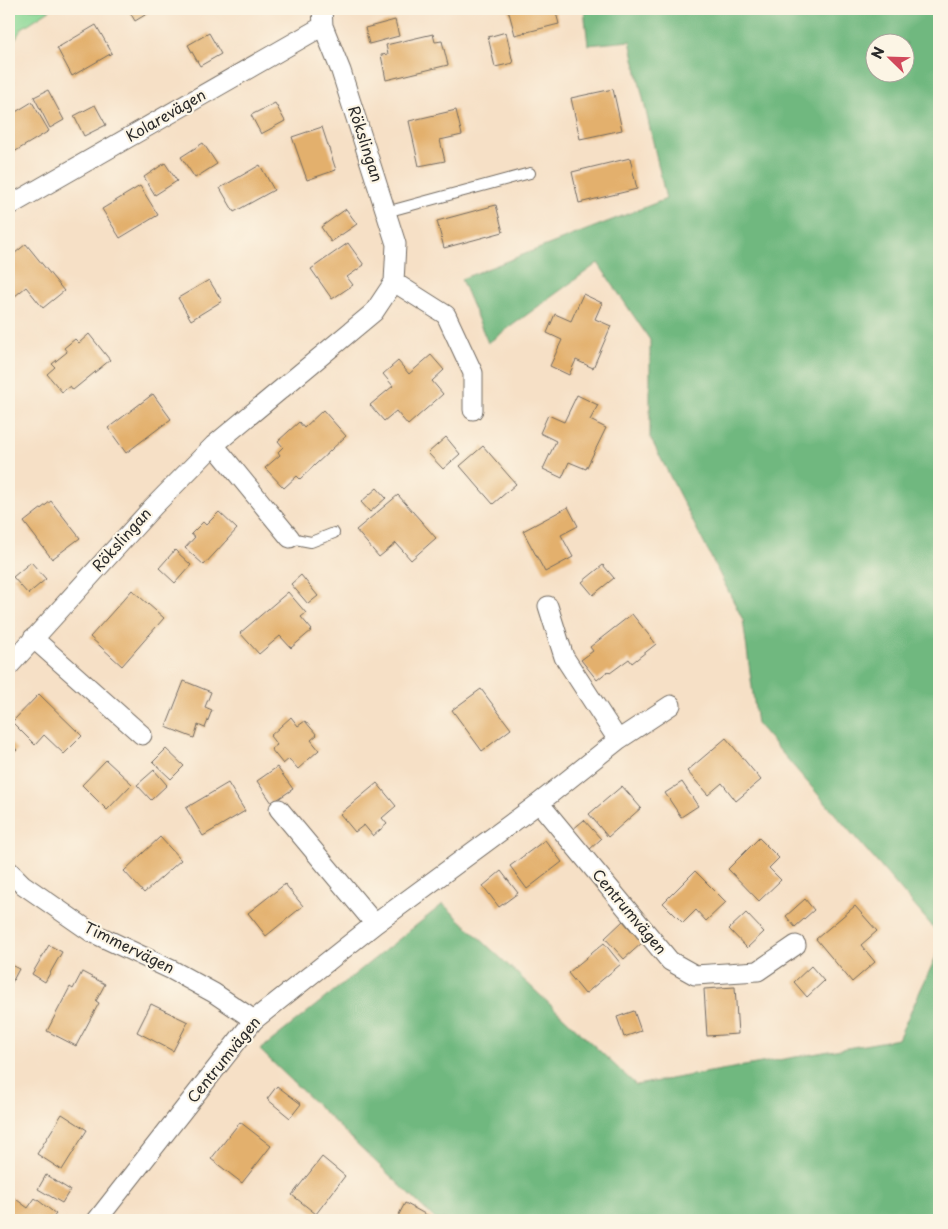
<svg xmlns="http://www.w3.org/2000/svg" width="948" height="1229" viewBox="0 0 948 1229" font-family="'Playpen Sans',sans-serif">
<style>
.green{fill:#8bd896;stroke:#5b8260}
.forest{fill:#70b87f;stroke:#4e7255;fill-rule:evenodd}
.building{fill:#e3b06d}
.lines{fill:none;stroke-linecap:round;stroke-linejoin:round}
.service-casing{stroke:#726a61;stroke-width:12}
.minor-casing{stroke:#726a61;stroke-width:21}
.service{stroke:#fff;stroke-width:10}
.minor{stroke:#fff;stroke-width:19}
.labels{text-anchor:middle;stroke-width:4.5;stroke-linejoin:round;paint-order:stroke}
.street-label{font-size:15px;fill:#2b2b2b;stroke:#fcf5e5}
</style>
<rect width="100%" height="100%" fill="#fcf5e5"/>
<filter id="ink" filterUnits="userSpaceOnUse"><feTurbulence type="fractalNoise" baseFrequency=".02" numOctaves="2"/><feDisplacementMap in="SourceGraphic" scale="10" xChannelSelector="R" yChannelSelector="G"/><feConvolveMatrix kernelMatrix="1 2 1 2 8 2 1 2 1" color-interpolation-filters="sRGB"/></filter>
<filter id="wash" filterUnits="userSpaceOnUse"><feTurbulence type="fractalNoise" baseFrequency=".0096" numOctaves="4" result="noise"/><feDisplacementMap in="SourceGraphic" scale="20" xChannelSelector="R" yChannelSelector="G"/><feGaussianBlur stdDeviation="1.12" result="paint"/><feColorMatrix in="noise" values="0 0 0 0 0 0 0 0 0 0 0 0 0 0 0 0 0 1.4 0 .05"/><feComposite in="paint" operator="in"/></filter>
<g filter="url(#wash)">
<rect width="100%" height="100%" fill="#f6e0c6"/>
<path class="green" d="M9,9H51L22,28L9,49Z"/>
<path class="forest" d="M584,9H939V934L757,724L743,620L650,437V340L598,263L488,343L461,279L666,199L630,41L588,45ZM876,42H906V72H876Z
M443,904L636,1085L898,1039L939,950V1220H436L260,1050Z"/>
<g id="blocks">
<path class="building" d="M128,9H155L135,21Z
M508,9H555L559,24L515,35Z
M395,20L399,36L369,44L365,28Z
M96,25L112,53L72,76L57,48Z
M506,32L513,63L495,67L488,37Z
M209,33L221,54L200,66L188,45Z
M433,34L435,42L442,41L448,65L386,80L381,55L388,54L386,45Z
M613,89L622,130L580,139L571,98Z
M48,90L64,120L50,128L34,97Z
M32,102L49,131L9,155V116Z
M275,103L285,121L261,134L251,115Z
M95,105L106,125L84,136L74,116Z
M456,110L462,135L440,140L445,161L419,166L409,121Z
M322,127L336,170L307,180L292,137Z
M203,143L217,164L195,178L181,157Z
M630,158L637,189L579,203L572,172Z
M165,163L177,181L155,195L144,177Z
M260,165L274,190L234,212L220,188Z
M140,186L158,215L120,238L102,209Z
M496,205L503,232L444,248L437,221Z
M346,209L357,224L331,242L321,227Z
M348,243L364,265L347,277L353,285L332,299L311,269Z
M26,244L64,291L43,308L26,287L9,301V258Z
M209,280L222,301L191,320L178,298Z
M583,294L602,303L595,319L611,326L593,368L576,360L569,375L550,366L562,340L547,333L555,314L571,321Z
M89,334L110,360L73,390L70,386L62,392L47,374L55,367L52,364L67,352L64,348L75,339L79,343Z
M431,355L444,370L432,381L443,394L408,425L396,411L384,421L370,405L393,386L383,374L398,361L409,374Z
M153,394L171,419L126,453L108,428Z
M577,395L598,405L590,420L606,428L586,469L569,462L562,478L543,469L556,441L540,433L548,415L564,422Z
M323,410L346,436L300,479L297,476L284,488L265,468L280,455L278,452L283,447L278,441L299,422L304,428Z
M446,437L460,454L443,469L428,453Z
M483,446L516,484L493,504L460,466Z
M377,488L386,498L370,512L361,502Z
M398,495L436,538L411,560L396,543L379,557L356,530Z
M51,501L80,538L52,559L24,522Z
M568,507L578,526L561,535L573,557L545,572L523,531Z
M219,512L237,529L204,565L185,548L195,537L191,534L203,522L206,525Z
M175,550L191,565L175,583L159,568Z
M31,562L46,579L28,594L13,577Z
M603,565L614,578L593,595L582,582Z
M301,575L318,596L308,604L291,584Z
M132,590L164,618L122,666L90,637Z
M288,592L306,613L301,617L312,630L291,648L280,636L259,654L240,633Z
M632,614L656,644L632,663L629,659L610,673L608,671L597,680L581,660L593,651L590,647Z
M184,681L211,692L205,707L212,710L205,728L198,725L194,738L166,727Z
M481,689L511,729L482,751L452,710Z
M39,694L82,736L64,754L44,735L35,745L12,722Z
M291,717L298,726L305,721L317,735L311,740L319,750L298,769L289,759L283,764L271,749L277,745L270,736Z
M726,738L761,780L736,801L722,783L708,795L687,771Z
M9,741L17,750L9,758Z
M166,749L184,766L171,779L153,762Z
M106,760L132,784L107,810L82,785Z
M277,767L293,789L272,803L257,781Z
M154,770L167,785L151,800L137,785Z
M682,782L698,806L681,817L665,793Z
M228,783L245,811L203,836L186,808Z
M377,783L396,806L382,818L387,824L373,836L364,825L355,832L340,814Z
M622,786L641,808L608,837L589,814Z
M584,820L601,839L589,850L572,830Z
M160,837L181,860L144,893L124,871Z
M759,838L779,858L769,868L781,880L759,901L728,869Z
M545,840L562,862L527,889L510,866Z
M501,871L518,893L499,907L483,886Z
M695,871L726,902L706,921L696,910L683,923L663,903Z
M285,884L303,906L266,936L248,913Z
M805,899L814,910L795,927L786,916Z
M855,906L877,931L861,945L875,962L852,982L816,939Z
M746,913L764,932L747,948L729,929Z
M623,921L642,943L624,959L605,938Z
M604,943L621,964L585,994L568,973Z
M49,945L62,952L45,982L32,974Z
M9,964L19,969L9,988Z
M811,966L824,981L807,997L794,982Z
M82,972L105,984L96,1001L99,1003L76,1046L47,1031L70,987L73,989Z
M735,987L738,1034L707,1036L704,989Z
M151,1004L188,1022L173,1051L137,1032Z
M634,1011L641,1031L624,1037L617,1017Z
M277,1086L301,1104L290,1118L267,1099Z
M62,1114L87,1130L62,1170L37,1154Z
M240,1122L271,1146L242,1183L211,1159Z
M322,1157L345,1176L316,1214L292,1195Z
M46,1175L70,1190L62,1203L38,1189Z
M13,1197L28,1208L35,1198L56,1214L51,1220H40L36,1217L33,1220H9V1202Z
M405,1203L432,1218L431,1220H396Z"/>
</g>
</g>
<g filter="url(#ink)">
<use href="#blocks" fill-opacity="0" stroke="#726a61" stroke-width="1"/>
<g class="lines">
<g class="service-casing">
<path id="service" d="M386,212L530,173
M290,538L311,542L334,533"/>
</g>
<g class="minor-casing">
<path id="minor" d="M9,206L323,26
M394,282L446,315L473,373V410
M214,445L290,538
M548,606L564,657L618,740
M33,638L142,735
M9,666L153,507L214,445L374,312L394,282L396,244L341,71L323,26L322,9
M539,803L670,961L695,975L758,971L796,945
M279,809L375,924
M9,871L22,884L91,932L172,970L214,993L254,1020
M97,1220L254,1020L375,924L539,803L618,740L671,705"/>
</g>
<use href="#service" class="service"/>
<use href="#minor" class="minor"/>
</g>
</g>
<g class="labels">
<g class="street-label">
<text transform="translate(166 116) rotate(-30)" y="5">Kolarevägen</text>
<text transform="translate(365 144) rotate(72)" y="5">Rökslingan</text>
<text transform="translate(122 540) rotate(-48)" y="5">Rökslingan</text>
<text transform="translate(629 912) rotate(50)" y="5">Centrumvägen</text>
<text transform="translate(129 948) rotate(26)" y="5">Timmervägen</text>
<text transform="translate(224 1060) rotate(-51)" y="5">Centrumvägen</text>
</g>
</g>
<rect width="948" height="1229" fill="none" stroke="#fcf5e5" stroke-width="30"/>
<g transform="translate(890 58) rotate(293)"><circle r="24" fill="#fcf5e5" stroke="#a8a49b"/>
<path d="M0-4L9 19L0 12L-9 19Z" fill="#d1495b"/>
<text y="-8" font-size="14" font-weight="bold" text-anchor="middle" fill="#2b2b2b">N</text>
</g>
</svg>
